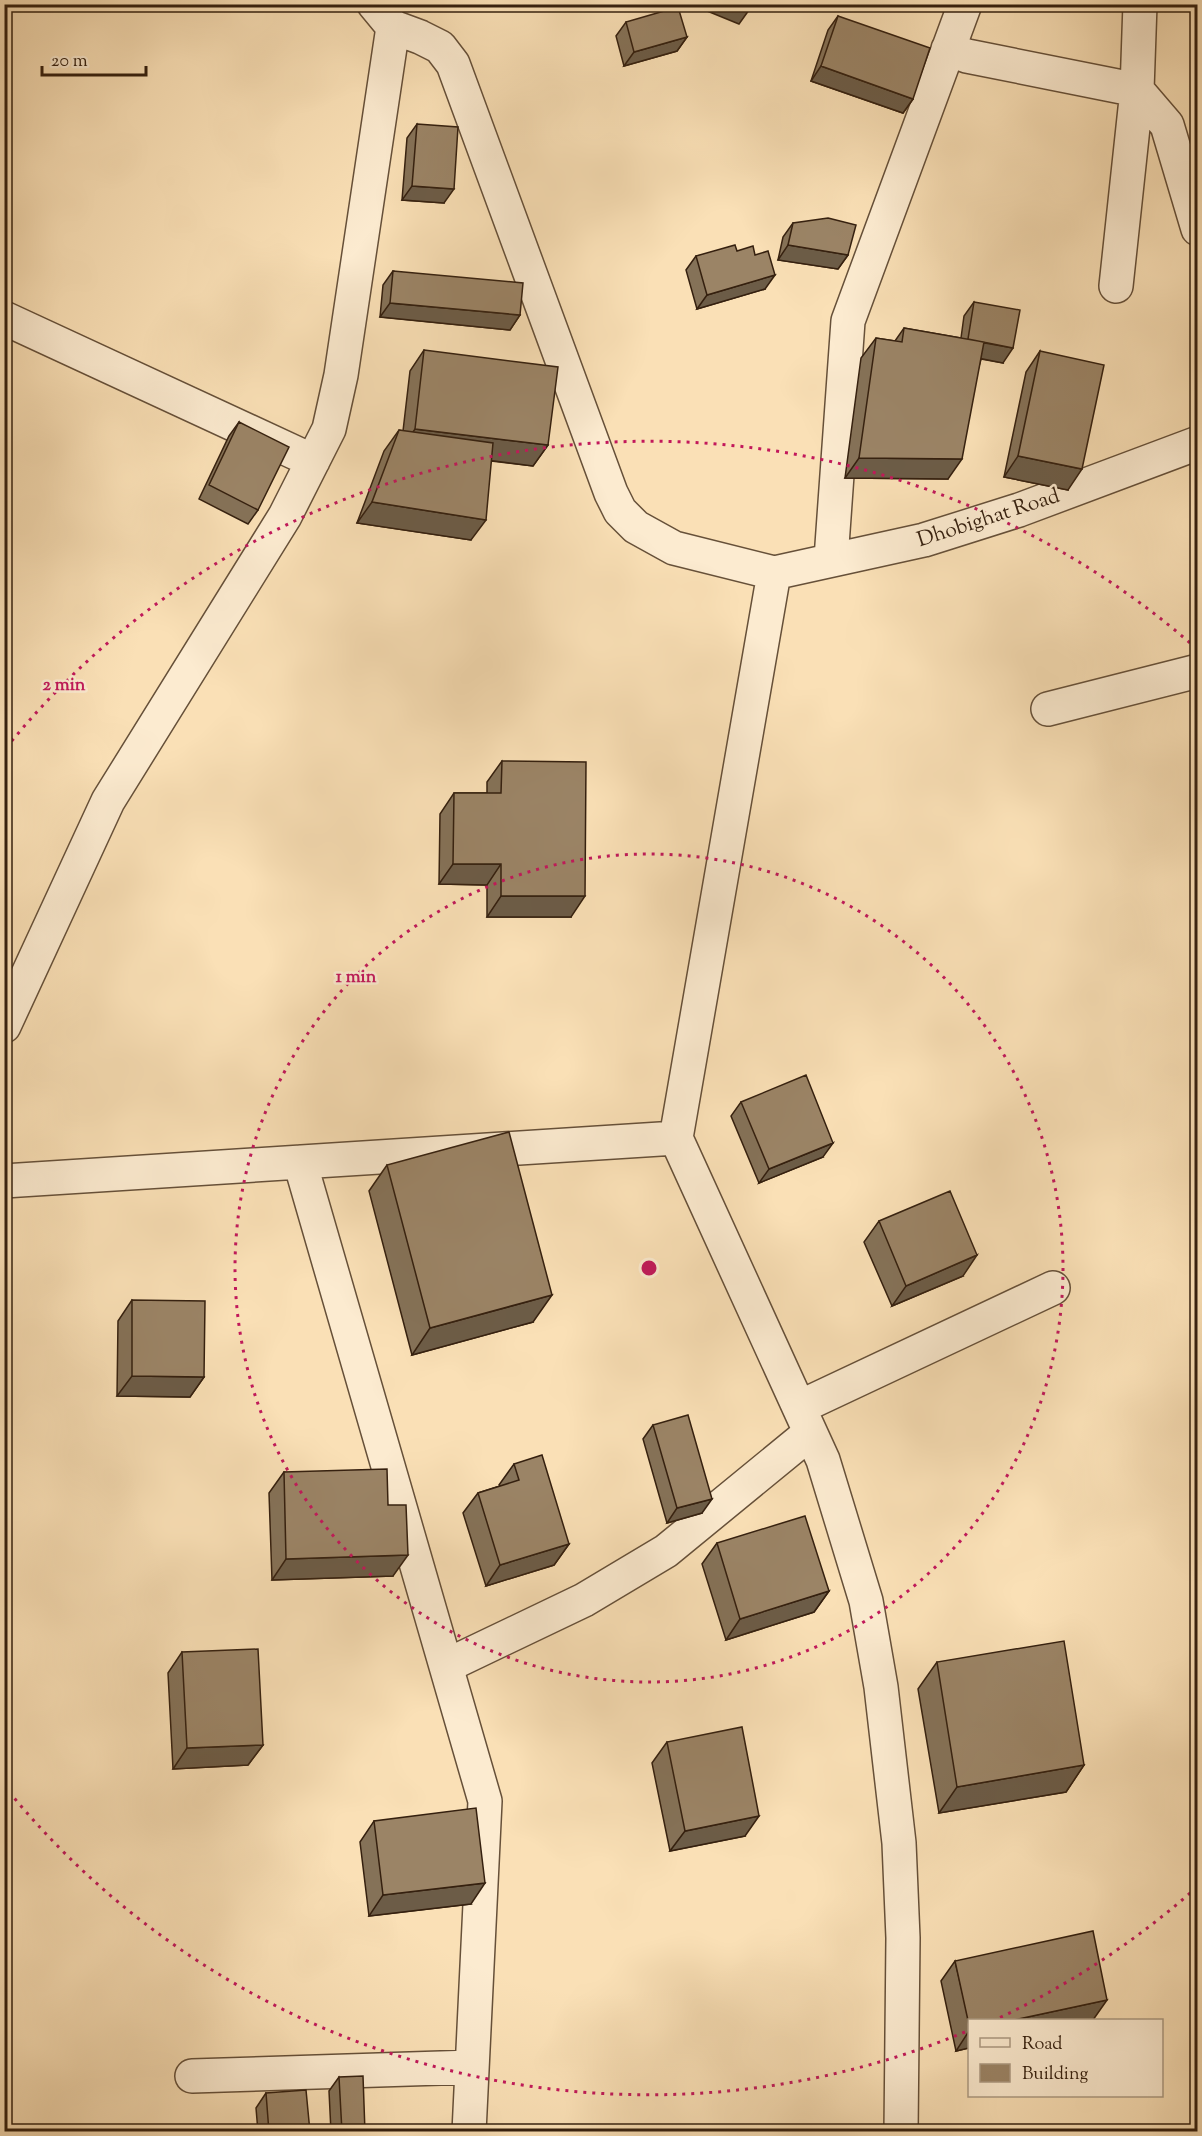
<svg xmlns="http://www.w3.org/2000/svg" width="1202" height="2136" viewBox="0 0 1202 2136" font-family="'Sorts Mill Goudy',serif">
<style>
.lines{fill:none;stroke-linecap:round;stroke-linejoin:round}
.minor-casing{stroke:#665039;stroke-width:36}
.minor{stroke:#fcebd0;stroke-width:33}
.wall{fill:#857258;stroke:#35200f;stroke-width:1.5}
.shaded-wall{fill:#6c5c47;stroke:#35200f;stroke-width:1.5}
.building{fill:#9b8466;stroke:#35200f;stroke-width:1.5}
.ring{fill:none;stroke:#c2185b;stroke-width:3;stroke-dasharray:3 6}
.labels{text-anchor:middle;stroke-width:5;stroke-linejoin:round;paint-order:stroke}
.street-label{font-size:21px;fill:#35200f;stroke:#fcebd0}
.centre{fill:#c2185b;stroke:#fcebd0;stroke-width:3}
.ring-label{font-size:18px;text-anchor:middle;font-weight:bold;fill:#c2185b;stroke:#fcebd0;stroke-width:5;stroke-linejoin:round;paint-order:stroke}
</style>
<rect width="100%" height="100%" fill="#fae0b6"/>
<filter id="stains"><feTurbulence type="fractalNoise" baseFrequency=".00333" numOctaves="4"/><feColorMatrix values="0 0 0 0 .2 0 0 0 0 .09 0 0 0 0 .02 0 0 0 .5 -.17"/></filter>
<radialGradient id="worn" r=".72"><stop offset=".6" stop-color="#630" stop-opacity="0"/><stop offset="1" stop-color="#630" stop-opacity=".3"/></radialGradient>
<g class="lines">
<g class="minor-casing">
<path id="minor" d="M374,4L393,27L420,37L440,47L453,64L611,493L620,511L636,527L674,548L774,573L924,540L1019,510L1198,443
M948,49L967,56L1137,90L1167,125L1198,229
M1116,286L1137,90L1140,4
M4,318L313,461
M831,559L848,321L965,4
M1048,709L1198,671
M4,1026L108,801L285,516L329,429L341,375L393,27
M676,1138L823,1460L866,1601L881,1687L899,1843L903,1938L901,2132
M300,1162L485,1801L469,2132
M4,1181L676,1138L774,573
M800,1407L1053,1288
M446,1666L584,1600L666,1551L810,1433
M192,2076L472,2067"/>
</g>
<use href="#minor" class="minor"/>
</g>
<path class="wall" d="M838,16L913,99L903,113L811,81L828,30Z
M626,22L687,37L677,51L624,66L616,36Z
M417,124L444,203L402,200L407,138Z
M793,223L848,255L838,269L778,260L783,237Z
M737,251L765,289L697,309L686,270L696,256Z
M393,271L520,315L510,330L380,317L383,285Z
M974,302L1003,363L981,359L948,479L845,478L861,358L876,338L895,341L904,328L961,338L964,316Z
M424,350L548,445L533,466L491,461L471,540L357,523L384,451L399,430L403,431L410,371Z
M1040,351L1068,490L1004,477L1026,372Z
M239,422L258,510L248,524L199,499L229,436Z
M502,761L571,917H487V885L439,884L440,814L454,793H487V782Z
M741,1102L823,1157L759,1183L731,1116Z
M387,1165L533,1322L412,1355L369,1191Z
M879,1221L963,1276L892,1306L864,1242Z
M132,1300L204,1377L190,1397L117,1396L118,1321Z
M653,1425L702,1513L667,1523L643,1439Z
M514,1464L569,1544L554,1565L486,1586L463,1513L478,1493L500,1486L499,1485Z
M284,1472L388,1505L393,1576L272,1580L269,1493Z
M717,1543L829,1591L814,1612L726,1640L702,1564Z
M182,1652L263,1745L248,1765L173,1769L168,1673Z
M937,1662L1084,1765L1066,1792L939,1813L918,1689Z
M667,1742L745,1836L670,1851L652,1763Z
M374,1821L471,1904L369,1916L360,1842Z
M955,1961L969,2020V2048L956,2051L941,1981Z
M339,2077L365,2132H331L329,2091Z
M266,2093L310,2132H258L256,2108Z"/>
<path class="shaded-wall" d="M690,4H735L749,10L739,24Z
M687,37L677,51L624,66L634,52Z
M821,66L913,99L903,113L811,81Z
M412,186L454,189L444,203L402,200Z
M788,245L848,255L838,269L778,260Z
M775,275L765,289L697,309L707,295Z
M390,303L520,315L510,330L380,317Z
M968,340L1013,348L1003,363L958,354Z
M415,429L548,445L533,466L401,449Z
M1018,456L1082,469L1068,490L1004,477Z
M859,458L962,459L948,479L845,478Z
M372,502L486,520L471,540L357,523Z
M453,864H501L487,885L439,884Z
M501,896H585L571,917H487Z
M833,1143L823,1157L759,1183L769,1169Z
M977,1255L963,1276L892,1306L906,1286Z
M552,1295L533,1322L412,1355L430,1328Z
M132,1376L204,1377L190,1397L117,1396Z
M712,1499L702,1513L667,1523L677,1508Z
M569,1544L554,1565L486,1586L500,1565Z
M408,1555L393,1576L272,1580L286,1559Z
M829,1591L814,1612L726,1640L740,1619Z
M263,1745L248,1765L173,1769L187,1748Z
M1084,1765L1066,1792L939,1813L957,1787Z
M759,1816L745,1836L670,1851L685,1831Z
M485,1883L471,1904L369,1916L383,1895Z
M1107,2000L1093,2020H1014Z
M969,2031V2048L956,2051Z"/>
<path class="building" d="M735,4H751L749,10Z
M678,7L687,37L634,52L626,22Z
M838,16L930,48L913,99L821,66Z
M417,124L458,127L454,189L412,186Z
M828,218L856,225L848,255L788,245L793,223Z
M735,245L737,251L753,246L755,255L768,251L775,275L707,295L696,256Z
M393,271L523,283L520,315L390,303Z
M974,302L1020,310L1013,348L968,339Z
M904,328L984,342L962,459L859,458L876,338L902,342Z
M424,350L558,367L548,445L415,429Z
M1040,351L1104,365L1082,469L1018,456Z
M239,422L289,447L258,510L209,485Z
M399,430L493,443L486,520L372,502Z
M502,761L586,762L585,896H501V864H453L454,793H501Z
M806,1075L833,1143L769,1169L741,1102Z
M509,1132L552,1295L430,1328L387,1165Z
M950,1191L977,1255L906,1286L879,1221Z
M132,1300L205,1301L204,1377L132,1376Z
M688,1415L712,1499L677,1508L653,1425Z
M542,1455L569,1544L500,1565L478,1493L519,1480L514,1464Z
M387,1469L388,1505H406L408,1555L286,1559L284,1472Z
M805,1516L829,1591L740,1619L717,1543Z
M1064,1641L1084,1765L957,1787L937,1662Z
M258,1649L263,1745L187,1748L182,1652Z
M742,1727L759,1816L685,1831L667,1742Z
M476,1808L485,1883L383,1895L374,1821Z
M1093,1931L1107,2000L1014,2020H969V2025L955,1961Z
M363,2076L365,2132H342L339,2077Z
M306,2090L310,2132H269L266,2093Z"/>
<g class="ring">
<circle cx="649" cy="1268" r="414"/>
<path d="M1197 1887A827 827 0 0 1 999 2018M965 2032A827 827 0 0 1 6 1788M6 748A827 827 0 0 1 1197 649"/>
</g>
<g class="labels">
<g class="street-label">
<text transform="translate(988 517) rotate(-18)" y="7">Dhobighat Road</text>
</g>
</g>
<circle cx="649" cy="1268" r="9" class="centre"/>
<g class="ring-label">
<text x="64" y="690">2 min</text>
<text x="356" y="982">1 min</text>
</g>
<rect width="1202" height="2136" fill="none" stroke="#fae0b6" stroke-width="24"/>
<rect x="6" y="6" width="1190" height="2124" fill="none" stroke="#35200f" stroke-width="3"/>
<rect x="12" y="12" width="1178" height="2112" fill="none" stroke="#35200f" stroke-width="1.5"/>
<rect x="968" y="2019" width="195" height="78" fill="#fcebd0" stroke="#ac9a83" stroke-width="1.5"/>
<rect x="980" y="2038" width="30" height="9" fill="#fcebd0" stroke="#ac9a83" stroke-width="1.5"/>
<text x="1022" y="2049" font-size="18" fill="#35200f">Road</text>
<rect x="980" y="2064" width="30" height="18" fill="#9b8466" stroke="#ac9a83" stroke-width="1.5"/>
<text x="1022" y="2079" font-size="18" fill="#35200f">Building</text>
<path d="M42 66v9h104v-9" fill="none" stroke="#35200f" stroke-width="3"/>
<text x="51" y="66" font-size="18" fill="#35200f" stroke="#fcebd0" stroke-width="4.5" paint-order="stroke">20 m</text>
<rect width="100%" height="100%" filter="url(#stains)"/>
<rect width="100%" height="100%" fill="url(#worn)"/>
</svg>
